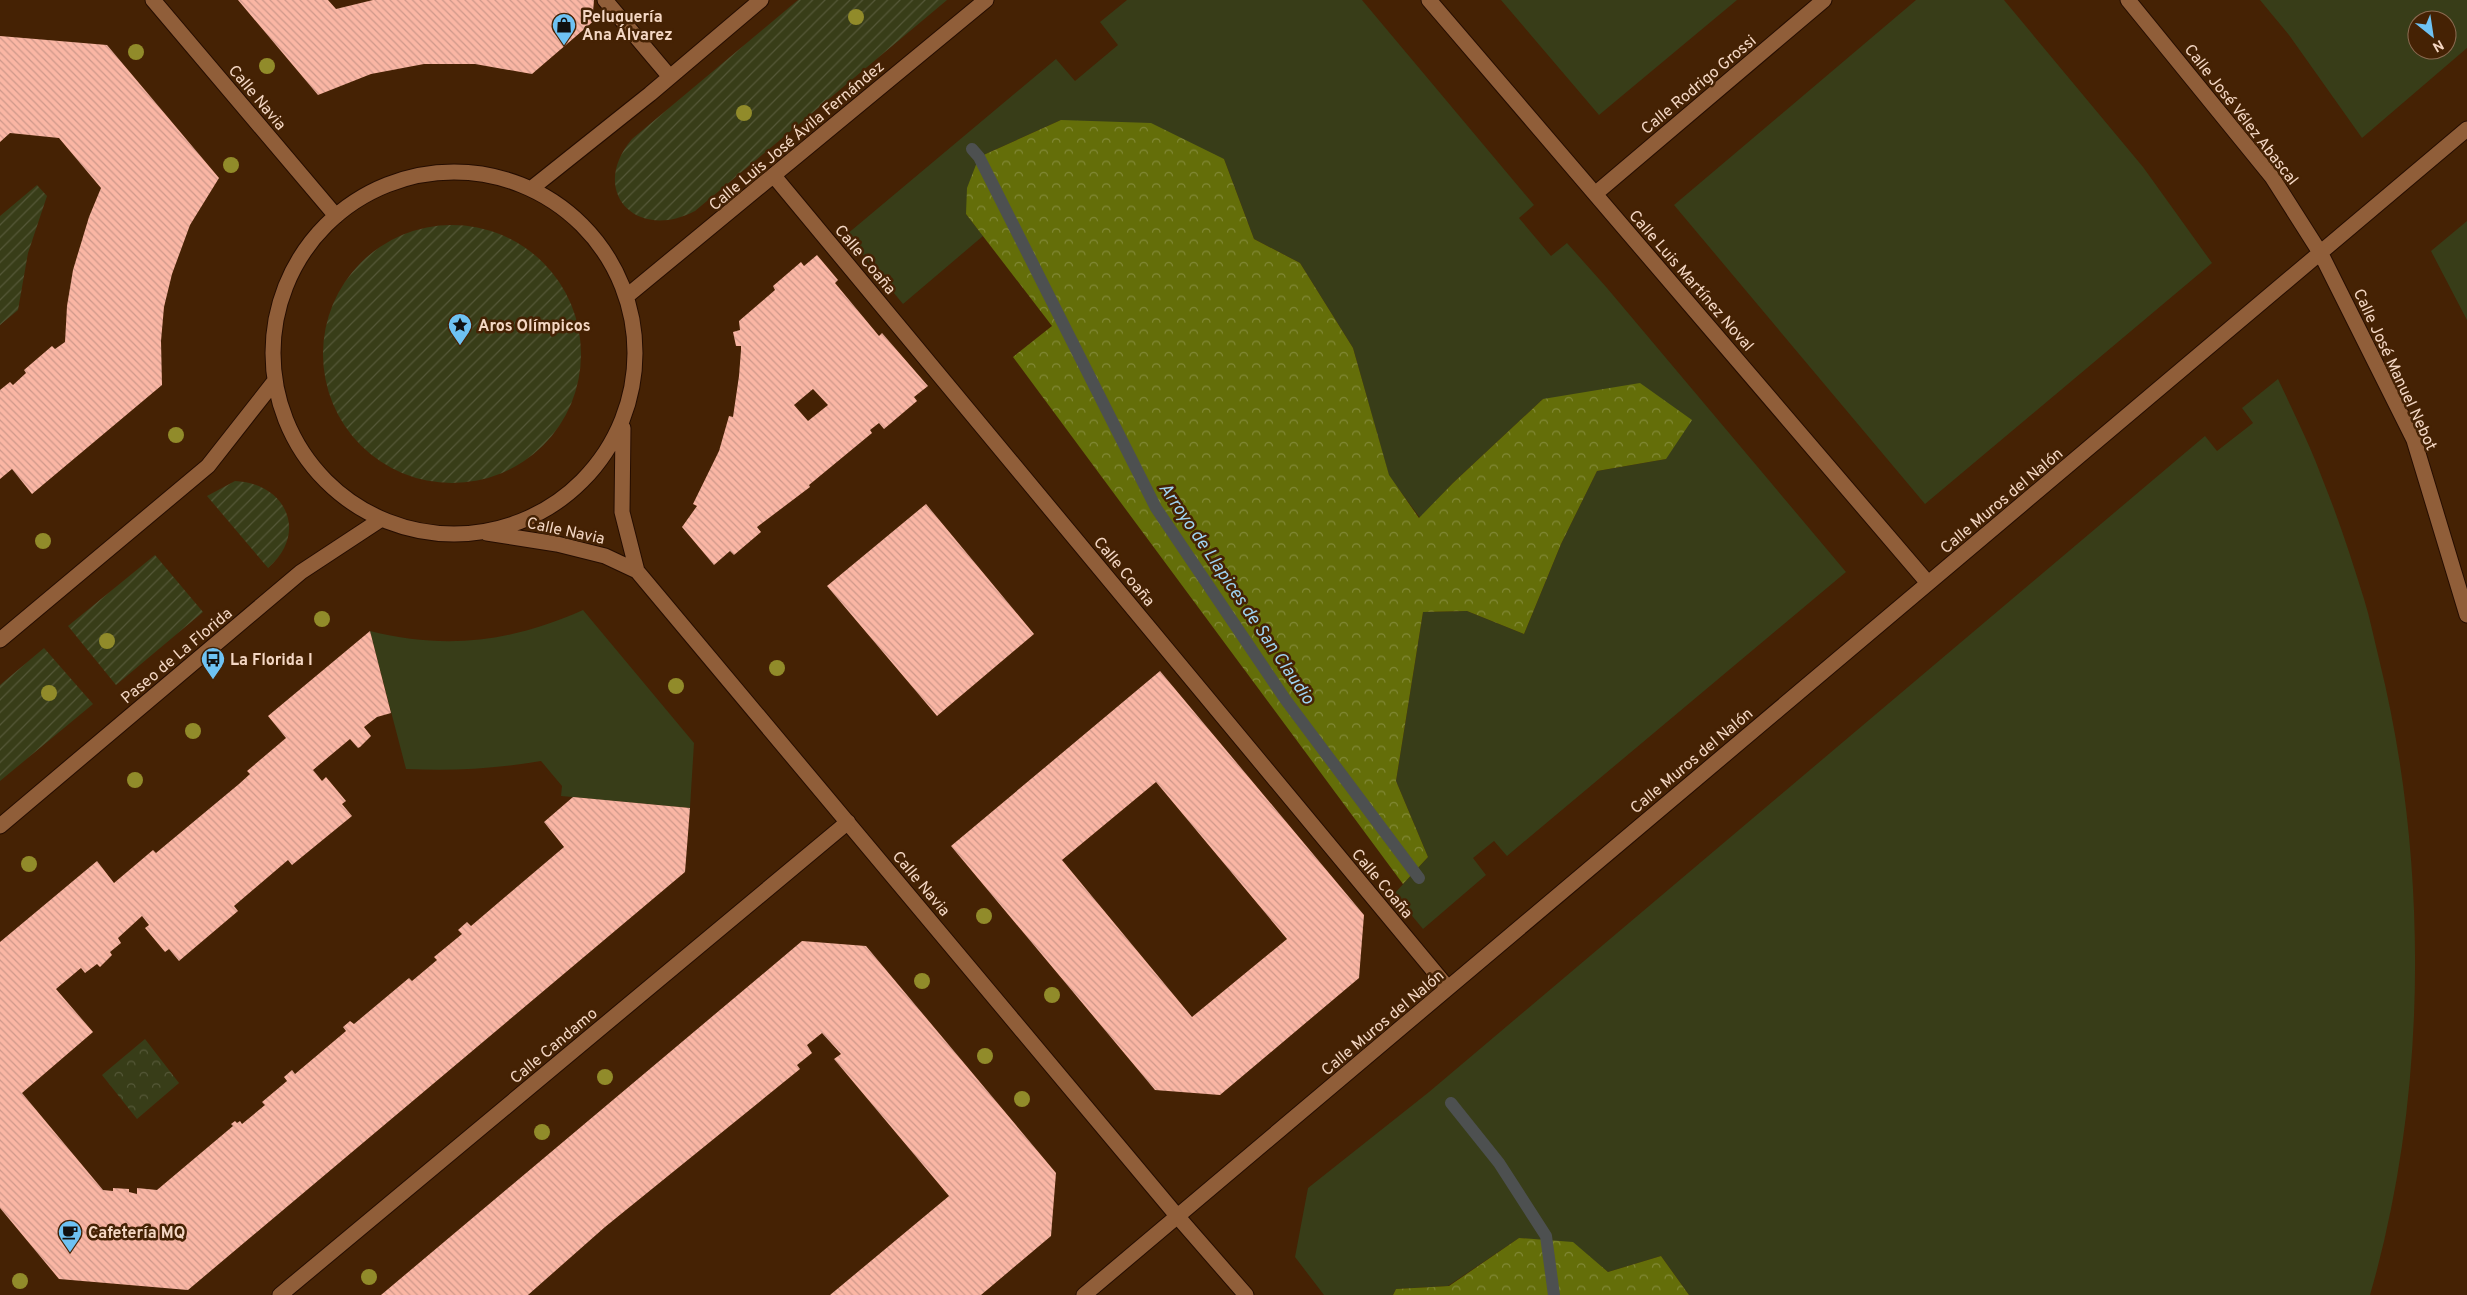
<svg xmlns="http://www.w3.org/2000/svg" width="2467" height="1295" viewBox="0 0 2467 1295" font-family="Overpass,sans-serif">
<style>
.grass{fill:#383d18;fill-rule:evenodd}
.forest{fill:url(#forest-crowns)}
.park{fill:url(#park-crowns)}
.garden{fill:url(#garden-furrows)}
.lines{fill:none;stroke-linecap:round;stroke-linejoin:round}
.stream{stroke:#4d5050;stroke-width:12}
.building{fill:url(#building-back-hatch);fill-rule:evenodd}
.minor-casing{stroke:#250d00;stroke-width:17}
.minor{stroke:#905e39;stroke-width:15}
.tree{fill:#918b2a}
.labels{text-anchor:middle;stroke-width:5;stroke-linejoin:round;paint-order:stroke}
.poi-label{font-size:16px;font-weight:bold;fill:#f4d7c4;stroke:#452204;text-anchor:start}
.street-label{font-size:16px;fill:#f4d7c4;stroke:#452204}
.water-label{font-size:18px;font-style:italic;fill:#9fd2f1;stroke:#452204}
</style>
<defs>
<pattern id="forest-crowns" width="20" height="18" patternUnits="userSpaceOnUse" patternTransform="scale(1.25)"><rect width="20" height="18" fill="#646e09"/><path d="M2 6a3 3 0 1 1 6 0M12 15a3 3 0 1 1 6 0" fill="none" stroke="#828937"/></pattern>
<pattern id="park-crowns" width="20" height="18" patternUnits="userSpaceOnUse" patternTransform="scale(1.25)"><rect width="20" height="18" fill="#383d18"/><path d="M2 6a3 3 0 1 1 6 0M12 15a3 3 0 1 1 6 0" fill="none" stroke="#555838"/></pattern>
<pattern id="garden-furrows" width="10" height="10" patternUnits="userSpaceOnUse" patternTransform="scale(1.25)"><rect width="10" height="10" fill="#383d18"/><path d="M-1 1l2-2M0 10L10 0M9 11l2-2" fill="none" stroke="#555838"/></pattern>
<pattern id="building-back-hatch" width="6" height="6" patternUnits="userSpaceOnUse" patternTransform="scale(1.25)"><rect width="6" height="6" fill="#fab6a4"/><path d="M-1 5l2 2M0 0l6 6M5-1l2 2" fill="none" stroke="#ce988a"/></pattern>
</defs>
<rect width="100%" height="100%" fill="#452204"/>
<path class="grass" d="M1127,0H1362L1534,205L1519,218L1551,256L1567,243L1607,288L1846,572L1507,856L1494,841L1473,858L1486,875L1423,929L1394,894L1428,857L1396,781L1423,612L1467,611L1524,634L1561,544L1597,471L1666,459L1543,399L1453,483L1420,518L1389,476L1353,348L1300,263L1254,239L1224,159L1061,120L979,157L966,214L983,236L903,304L846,235L1056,59L1075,81L1118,45L1100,22Z
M1501,0H1737L1599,115Z
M1916,0H2004L2143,167L2212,263L1925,504L1674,205Z
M2260,0H2467V48L2362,138L2289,35ZM2417,20H2447V50H2417Z
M2467,221V320L2431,251Z
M2278,379C2294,413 2311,447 2324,483C2339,520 2352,560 2364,599C2370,618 2374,639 2379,659C2429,861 2428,1095 2370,1295H1689L1661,1256L1608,1272L1573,1243L1519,1238L1448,1286L1396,1289L1393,1295H1324L1295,1257L1308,1188L1429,1092L2205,436L2217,451L2253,423L2242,408Z
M583,610L694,743L690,808L561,796L562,786L541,761C496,769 452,771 406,769L370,631C447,650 511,642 583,610Z"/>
<path class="forest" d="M1061,120L1151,123L1224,159L1254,239L1300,263L1353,348L1389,475L1419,518L1453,483L1543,399L1640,383L1692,420L1666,459L1597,471L1561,544L1524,634L1467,611L1423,612L1396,781L1428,857L1403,884L1013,357L1052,326L966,214L967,188L979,157Z
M1519,1238L1573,1242L1608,1272L1661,1256L1689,1295H1393L1396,1289L1449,1286Z"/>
<path class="park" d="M145,1039L179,1083L137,1119L102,1075Z"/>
<path class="garden" d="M798,0H947L695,211C636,242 588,191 632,139Z
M37,185L47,196L28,253L18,310L0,325V216Z
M323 354a129 129 0 1 1 258 0a129 129 0 1 1-258 0Z
M235,481C286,483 309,533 268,568L207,496Z
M155,555L203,612L116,685L68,626Z
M44,648L93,704L0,781V685Z"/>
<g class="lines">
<path class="stream" d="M972,149L979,157L1156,508L1285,699L1419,878
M1451,1103L1499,1163L1546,1236L1554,1295"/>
</g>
<path class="building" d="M238,0H328L336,9L373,0H594L593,12L596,19L532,74L475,64H424L371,74L318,95Z
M0,36L107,45L219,178L190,225L172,274L164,307L161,341L162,385L32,494L12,469L0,479V390L10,382L13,385L26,373L24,370L52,346L55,349L65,342L67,306L73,270L89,217L101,188L59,138L10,133L0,142Z
M817,255L838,280L835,283L879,336L882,333L928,386L914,397L917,401L884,429L879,423L870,430L872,433L809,485L810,487L757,527L761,532L734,555L730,551L714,565L682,527L697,506L693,504L719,451L729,416L733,417L739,376L741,350V346H736L733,332L740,330L739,321L775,290L773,286L801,262L804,266ZM813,389L828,405L808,421L794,405Z
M926,504L1034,634L937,716L827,586Z
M370,631L391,713L377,717L364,727L371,736L360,747L358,748L350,739L313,770L322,781L326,777L346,801L342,804L352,816L292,865L288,860L234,906L238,911L179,961L169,949L165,952L145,928L149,925L142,916L118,938L121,943L110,952L112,955L100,967L97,964L85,973L81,968L56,989L93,1032L22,1093L103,1190L113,1191V1188L129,1189V1192L137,1194V1188L157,1190L233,1126L231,1124L235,1121L237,1123L240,1121L242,1124L265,1105L262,1102L287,1081L284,1077L292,1070L295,1074L346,1031L343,1027L350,1021L354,1024L409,978L412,981L437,960L434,957L462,934L458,930L467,922L471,926L564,847L544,822L573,797L690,808L685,872L188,1290L59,1279L0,1208V942L97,861L114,883L153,850L156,853L239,784L250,774L247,771L286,738L268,716Z
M1160,671L1364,915L1359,978L1220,1095L1155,1090L951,846ZM1156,782L1287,939L1192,1017L1062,860Z
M802,941L866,946L1056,1173L1051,1236L981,1295H830L949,1196L834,1059L841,1054L822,1033L807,1045L812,1053L797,1065L800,1069L605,1227L528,1295H381Z"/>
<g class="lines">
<g class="minor-casing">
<path id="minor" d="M153,0L336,216
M605,0L670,77
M1429,0L1928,583
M2128,0L2272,177L2321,254L2414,440L2467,615
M273 353a181 181 0 1 1 362 0a181 181 0 1 1-362 0Z
M774,176L1448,988
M532,188L650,94L761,0
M1595,194L1824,0
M627,296L986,0
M623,428L622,512L637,571L1178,1217L1246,1295
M487,533L557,544L605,556L637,571
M0,640L208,466L274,382
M0,826L301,572L380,520
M280,1295L848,822
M1084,1295L2467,129"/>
</g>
<use href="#minor" class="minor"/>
</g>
<g class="tree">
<circle cx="856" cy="17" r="8"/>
<circle cx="136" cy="52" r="8"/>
<circle cx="267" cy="66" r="8"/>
<circle cx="744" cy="113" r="8"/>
<circle cx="231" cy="165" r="8"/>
<circle cx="176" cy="435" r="8"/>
<circle cx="43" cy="541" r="8"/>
<circle cx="322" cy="619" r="8"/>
<circle cx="107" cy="641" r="8"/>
<circle cx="777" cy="668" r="8"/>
<circle cx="676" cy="686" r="8"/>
<circle cx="49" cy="693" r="8"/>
<circle cx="193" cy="731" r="8"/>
<circle cx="135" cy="780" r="8"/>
<circle cx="29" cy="864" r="8"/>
<circle cx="984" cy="916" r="8"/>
<circle cx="922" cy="981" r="8"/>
<circle cx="1052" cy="995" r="8"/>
<circle cx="985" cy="1056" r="8"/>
<circle cx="605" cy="1077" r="8"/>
<circle cx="1022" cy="1099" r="8"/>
<circle cx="542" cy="1132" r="8"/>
<circle cx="369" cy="1277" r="8"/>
<circle cx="20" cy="1281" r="8"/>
</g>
<defs>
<g id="shop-pin" transform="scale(1.25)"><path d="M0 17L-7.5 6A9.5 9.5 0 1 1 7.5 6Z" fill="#6ec2f3" stroke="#452204"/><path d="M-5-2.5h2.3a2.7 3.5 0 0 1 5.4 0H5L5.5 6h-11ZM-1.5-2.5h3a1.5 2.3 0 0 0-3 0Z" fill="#111"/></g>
<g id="sight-pin" transform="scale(1.25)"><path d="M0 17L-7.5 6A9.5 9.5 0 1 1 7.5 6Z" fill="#6ec2f3" stroke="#452204"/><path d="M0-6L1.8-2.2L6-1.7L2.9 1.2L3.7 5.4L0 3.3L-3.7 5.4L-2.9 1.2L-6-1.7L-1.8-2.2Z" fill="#111"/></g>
<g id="bus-pin" transform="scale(1.25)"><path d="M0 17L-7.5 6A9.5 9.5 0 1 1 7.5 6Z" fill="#6ec2f3" stroke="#452204"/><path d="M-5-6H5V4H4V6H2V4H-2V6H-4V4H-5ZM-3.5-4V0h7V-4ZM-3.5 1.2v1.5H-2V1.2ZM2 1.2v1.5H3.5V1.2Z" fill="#111"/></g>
<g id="cafe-pin" transform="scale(1.25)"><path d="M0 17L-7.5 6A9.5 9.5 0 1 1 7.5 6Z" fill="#6ec2f3" stroke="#452204"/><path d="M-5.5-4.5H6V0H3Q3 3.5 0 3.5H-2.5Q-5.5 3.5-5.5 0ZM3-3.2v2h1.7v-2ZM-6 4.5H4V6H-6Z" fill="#111"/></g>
</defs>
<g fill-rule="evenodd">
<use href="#shop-pin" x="564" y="25"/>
<use href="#sight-pin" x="460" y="325"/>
<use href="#bus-pin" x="213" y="659"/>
<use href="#cafe-pin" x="70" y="1232"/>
</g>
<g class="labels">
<g class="poi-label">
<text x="582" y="22">Peluquería<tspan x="582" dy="18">Ana Álvarez</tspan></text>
<text x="478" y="331">Aros Olímpicos</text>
<text x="230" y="665">La Florida I</text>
<text x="88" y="1238">Cafetería MQ</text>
</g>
<g class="street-label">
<text transform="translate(1698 84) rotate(-40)" y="6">Calle Rodrigo Grossi</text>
<text transform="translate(258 97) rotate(50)" y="6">Calle Navia</text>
<text transform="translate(2242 114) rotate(52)" y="6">Calle José Vélez Abascal</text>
<text transform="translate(796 135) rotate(-40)" y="6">Calle Luis José Ávila Fernández</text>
<text transform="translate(866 259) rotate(50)" y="6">Calle Coaña</text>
<text transform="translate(1692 280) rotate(49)" y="6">Calle Luis Martínez Noval</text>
<text transform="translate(2396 369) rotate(65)" y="6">Calle José Manuel Nebot</text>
<text transform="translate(2001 500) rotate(-40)" y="6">Calle Muros del Nalón</text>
<text transform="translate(566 530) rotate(12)" y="6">Calle Navia</text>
<text transform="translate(1125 571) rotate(50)" y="6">Calle Coaña</text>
<text transform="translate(176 655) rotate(-40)" y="6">Paseo de La Florida</text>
<text transform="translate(1691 760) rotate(-40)" y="6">Calle Muros del Nalón</text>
<text transform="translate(922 883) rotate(50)" y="6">Calle Navia</text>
<text transform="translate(1383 883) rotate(50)" y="6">Calle Coaña</text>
<text transform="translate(1382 1022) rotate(-40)" y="6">Calle Muros del Nalón</text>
<text transform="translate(553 1045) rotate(-40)" y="6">Calle Candamo</text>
</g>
<g class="water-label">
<text transform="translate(1237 593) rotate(56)" y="6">Arroyo de Llapices de San Claudio</text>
</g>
</g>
<g transform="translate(2432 35) rotate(150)"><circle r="24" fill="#452204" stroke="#8b6a51"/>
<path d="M0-4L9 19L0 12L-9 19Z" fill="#6ec2f3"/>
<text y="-8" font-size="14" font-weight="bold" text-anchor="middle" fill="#f4d7c4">N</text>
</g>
</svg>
